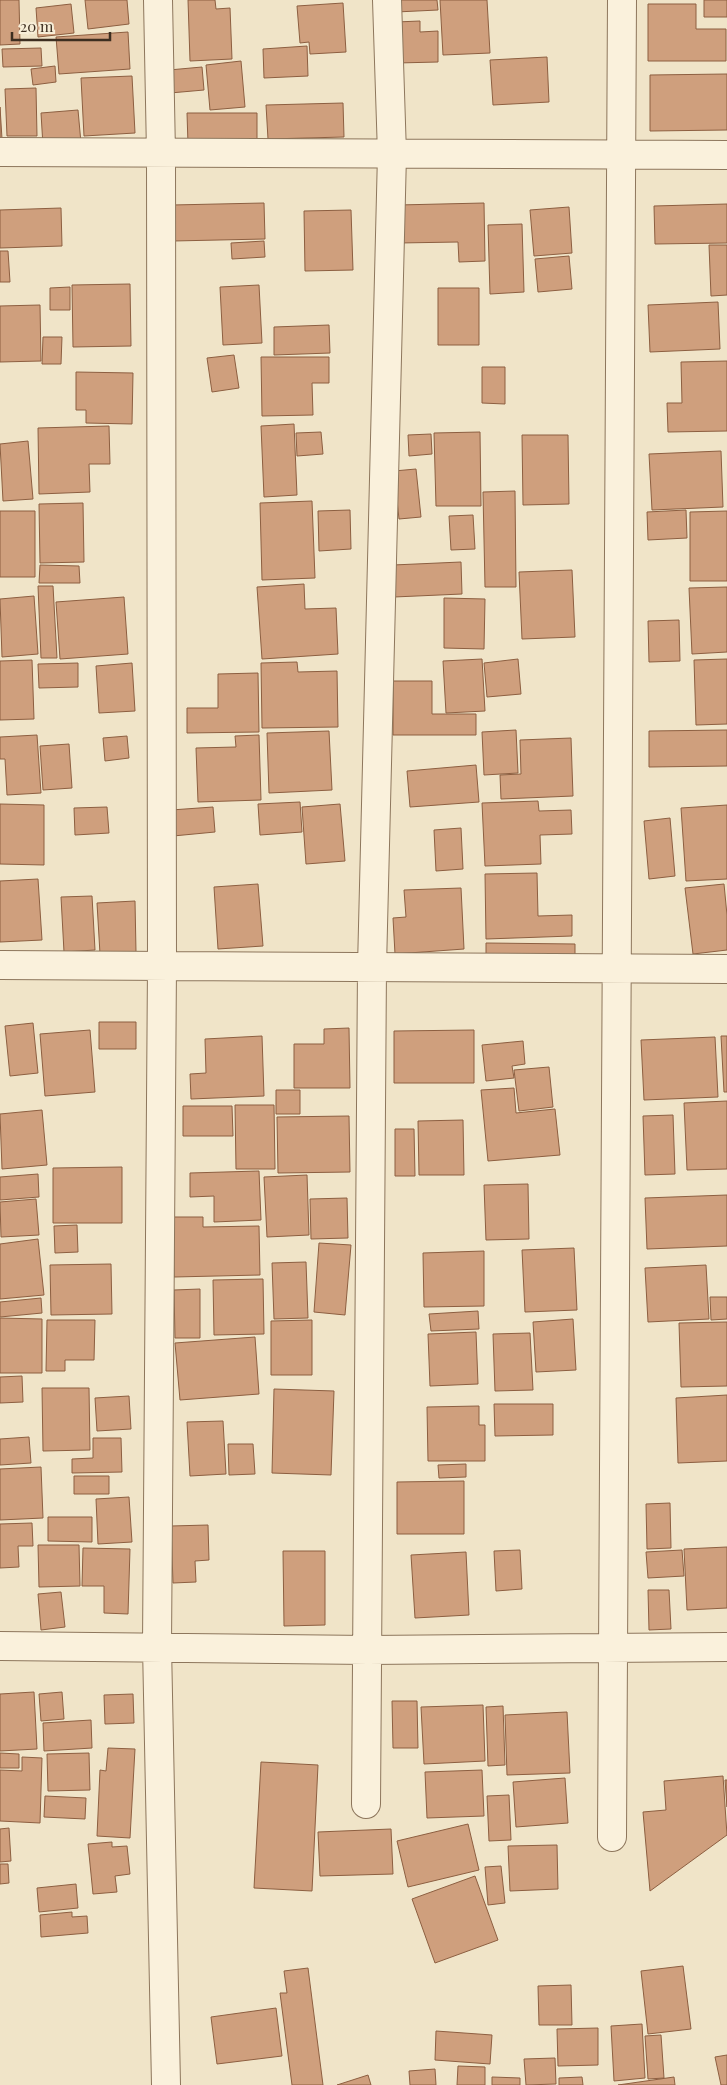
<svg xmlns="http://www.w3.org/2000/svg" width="727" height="2085" viewBox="0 0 727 2085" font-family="'Playfair Display',serif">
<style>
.building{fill:#cf9f7d;stroke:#8d5f41}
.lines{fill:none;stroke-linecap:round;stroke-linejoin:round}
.street-casing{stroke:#8d765c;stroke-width:30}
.street{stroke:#faf1dc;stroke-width:28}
</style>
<rect width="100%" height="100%" fill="#f0e4c8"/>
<path class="building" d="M0,0H19L20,44L0,45Z
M85,0H127L129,24L88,29Z
M188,0H215L216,9L230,8L232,59L190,61Z
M395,0H437L438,10L396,12Z
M440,0H487L490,53L443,55Z
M704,0H727V17H704Z
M343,3L346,52L310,54L309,42L300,43L297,6Z
M71,4L74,33L38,37L36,8Z
M648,4H696V29H726V61H648Z
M420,21V32L438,31V62L397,63L396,22Z
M128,32L130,69L59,74L56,37Z
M307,46L308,76L264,78L263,49Z
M41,48L42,66L3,67L2,49Z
M547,57L549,102L493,105L490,60Z
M241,61L245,107L210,110L206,65Z
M55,66L56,82L33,85L31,69Z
M202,67L204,90L170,93L169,70Z
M727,74V130L650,131V75Z
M132,76L135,133L84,136L81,78Z
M36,88L37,136H7L5,89Z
M343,103L344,137L268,139L266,105Z
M0,107L2,139H0Z
M78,110L81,143L43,146L41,113Z
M187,113H257V143L188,144Z
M264,203L265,239L173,241L172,205Z
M484,203L485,261L459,262L458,242L399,243L398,205Z
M727,204V243L655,244L654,206Z
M569,207L572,253L534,256L530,210Z
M61,208L62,246L0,248V210Z
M351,210L353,270L305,271L304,211Z
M522,224L524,292L490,294L488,225Z
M264,241L265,257L232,259L231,243Z
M709,245H727V295L711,296Z
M0,251H8L10,282H0Z
M569,256L572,289L538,292L535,259Z
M130,284L131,346L73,347L72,285Z
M259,285L262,343L223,345L220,287Z
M70,287V310H50V288Z
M438,288H479V345H438Z
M718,302L720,349L650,352L648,305Z
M40,305L41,361L0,362V306Z
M329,325L330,353L274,355V327Z
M43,337H62L61,364H42Z
M234,355L239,388L212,392L207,358Z
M261,357H329V383H312L313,415L262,416Z
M727,361V431L668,432L667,403H682L681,362Z
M482,367H505V404L482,403Z
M76,372L133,373L132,424L86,423V410H76Z
M294,424L297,495L264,497L261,426Z
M109,426L110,464H89L90,492L39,494L38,428Z
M321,432L323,454L297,456L296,433Z
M480,432L481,506H436L434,433Z
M431,434L432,454L409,456L408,435Z
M522,435H568L569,504L523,505Z
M28,441L33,499L3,501L0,444Z
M721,451L723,507L652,510L649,454Z
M416,469L421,517L399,519L394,471Z
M515,491L516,587H485L483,492Z
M312,501L315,578L262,580L260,503Z
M83,503L84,562L40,563L39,504Z
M350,510L351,549L319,551L318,511Z
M686,510L687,538L648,540L647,512Z
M0,511H35V577H0Z
M727,511V581H690V512Z
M473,515L475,549L451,550L449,516Z
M461,562L462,594L394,597L393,565Z
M40,565L79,566L80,583H39Z
M572,570L575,637L522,639L519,572Z
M304,584L305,609L336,608L338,654L262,659L257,587Z
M38,586H53L57,658H41Z
M727,587V652L692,654L689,588Z
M34,596L38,654L2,657L0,599Z
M124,597L128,654L60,659L56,602Z
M444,598L485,599L484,649L444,648Z
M679,620L680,661L649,662L648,621Z
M482,659L485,711L446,713L443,661Z
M518,659L521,694L487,697L484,663Z
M727,659V724L696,725L694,660Z
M32,660L34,719L0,720V661Z
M297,662L298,672L337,671L338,727L262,728L261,663Z
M78,663V687L39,688L38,664Z
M132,663L135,711L99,713L96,666Z
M258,673L259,732L187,733V708H218V674Z
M393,681H432V714H476V735H393Z
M516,730L518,773L484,775L482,732Z
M727,730V766L649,767V731Z
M329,731L332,790L269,793L267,733Z
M37,735L41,793L7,795L5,759H0V737Z
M259,735L261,800L198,802L196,748L236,747L235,736Z
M127,736L129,758L105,761L103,738Z
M571,738L573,796L501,799L500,775L521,774L520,740Z
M69,744L72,788L43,790L40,746Z
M476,765L479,802L410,807L407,771Z
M538,801L539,811L571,810L572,834L540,835L541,864L485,866L482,803Z
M300,802L302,832L260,835L258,804Z
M0,804L44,805V865L0,864Z
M340,804L345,861L306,864L302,807Z
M727,805V879L686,881L681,808Z
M107,807L109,833L75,835L74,808Z
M213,807L215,832L173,836L171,810Z
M670,818L675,876L649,879L644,821Z
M461,828L463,869L436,871L434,830Z
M537,873L538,916L572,915V936L486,939L485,874Z
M38,879L42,940L0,942V881Z
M258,884L263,946L218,949L214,887Z
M724,884L727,915V950L693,954L685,888Z
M461,888L464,949L395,954L393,918L406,917L404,890Z
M92,896L95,950L64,952L61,897Z
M135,901L136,952L100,954L97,903Z
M486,943L575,944V968L486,966Z
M99,1022H136V1049H99Z
M33,1023L38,1073L10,1076L5,1026Z
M349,1028L350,1088H294V1044H324V1029Z
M90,1030L95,1092L45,1096L40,1034Z
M474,1030V1083H394V1031Z
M262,1036L264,1096L191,1099L190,1074L206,1073L205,1039Z
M721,1036H727V1092H724Z
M715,1037L718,1097L644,1100L641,1040Z
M523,1041L525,1064L512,1066L514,1078L486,1081L482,1045Z
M549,1067L553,1107L519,1111L514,1070Z
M514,1088L516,1113L555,1109L560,1155L488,1161L481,1090Z
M276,1090H300V1114H276Z
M727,1101V1169L687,1170L684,1103Z
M235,1105H274L275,1169H236Z
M183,1106H232L233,1136H183Z
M42,1110L47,1165L2,1169L0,1114Z
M673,1115L675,1174L645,1175L643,1116Z
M349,1116L350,1172L278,1173L277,1117Z
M463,1120L464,1175H419L418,1121Z
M395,1129H414L415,1176H395Z
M122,1167V1223H53V1168Z
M259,1171L261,1220L214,1222V1196L190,1197V1173Z
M38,1174L39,1197L0,1200V1177Z
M307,1175L309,1235L267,1237L264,1177Z
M528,1184L529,1239L486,1240L484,1185Z
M727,1195V1246L647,1249L645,1198Z
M347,1198L348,1238L311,1239L310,1199Z
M36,1199L39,1235L1,1237L0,1202Z
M173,1217H203V1227L259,1226L260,1275L174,1277Z
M77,1225L78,1252L55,1253L54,1226Z
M38,1239L44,1295L0,1299V1244Z
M319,1243L351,1245L345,1315L314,1312Z
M574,1248L577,1310L525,1312L522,1250Z
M484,1251V1306L424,1307L423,1253Z
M306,1262L308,1318L274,1319L272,1263Z
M111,1264L112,1314L51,1315L50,1265Z
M706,1265L709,1319L648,1322L645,1268Z
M263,1279L264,1334L214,1335L213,1280Z
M200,1289V1338H175L174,1290Z
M710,1297H727V1319L711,1320Z
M41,1298L42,1313L0,1317V1302Z
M478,1311L479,1329L431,1331L429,1314Z
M0,1318L42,1319V1373H0Z
M573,1319L576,1370L536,1372L533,1322Z
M47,1320H95L94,1360H65V1371H46Z
M312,1320V1375H271V1321Z
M727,1322V1386L681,1387L679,1323Z
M476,1332L478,1384L430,1386L428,1334Z
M530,1333L533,1390L495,1391L493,1334Z
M255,1337L259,1394L180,1400L175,1343Z
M22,1376L23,1402L0,1403V1377Z
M42,1388H89L90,1450L43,1451Z
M274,1389L334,1391L331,1475L272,1473Z
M727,1395V1461L678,1463L676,1398Z
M129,1396L131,1429L97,1431L95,1398Z
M494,1404H553V1435L495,1436Z
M479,1406V1425H485V1461H428L427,1407Z
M223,1421L226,1474L190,1476L187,1422Z
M29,1437L31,1463L0,1465V1439Z
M93,1438H121L122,1472L72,1473V1459L93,1458Z
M228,1444H253L255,1474L229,1475Z
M466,1464V1477L439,1478L438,1465Z
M41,1467L43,1518L0,1520V1469Z
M74,1476H109V1494H74Z
M464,1481V1534H397V1482Z
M129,1497L132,1542L98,1544L96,1499Z
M670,1503L671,1548L647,1549L646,1504Z
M48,1517H92V1542L48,1541Z
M32,1523L33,1546H18L19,1567L0,1568V1524Z
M208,1525L209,1560L195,1561L196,1582L173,1583L171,1526Z
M38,1545H79L80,1586L39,1587Z
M727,1547V1608L687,1610L684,1549Z
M83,1548L130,1549L128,1614L104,1613V1586H82Z
M520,1550L522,1589L496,1591L494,1551Z
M682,1550L684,1576L648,1578L646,1552Z
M283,1551H325V1625L284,1626Z
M466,1552L469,1615L415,1618L411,1555Z
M648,1590H669L671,1629L649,1630Z
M61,1592L65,1627L41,1630L38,1594Z
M34,1692L37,1749L0,1751V1694Z
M62,1692L64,1719L41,1721L39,1694Z
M133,1694L134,1723L105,1724L104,1695Z
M392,1701H417L418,1748H393Z
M483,1705L485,1761L424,1764L421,1707Z
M503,1706L505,1765L488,1766L486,1707Z
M567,1712L570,1773L507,1775L505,1715Z
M91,1720L92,1748L44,1751L43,1723Z
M108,1748L135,1749L130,1838L97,1836L100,1770L106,1771Z
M0,1753L19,1754V1768H0Z
M89,1753L90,1790L48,1791L47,1754Z
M22,1757L42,1758L40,1823L0,1821V1770L22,1771Z
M261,1762L318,1765L312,1891L254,1888Z
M482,1770L484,1816L427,1818L425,1772Z
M723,1776L727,1835L650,1891L643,1812L666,1810L664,1781Z
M565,1778L568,1823L516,1827L513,1782Z
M725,1780H727V1807Z
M509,1795L511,1840L489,1841L487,1796Z
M45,1796L86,1798L85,1819L44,1817Z
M468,1824L479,1870L408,1887L397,1841Z
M9,1828L11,1861L0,1862V1829Z
M391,1829L393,1874L320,1876L318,1832Z
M112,1842V1847L127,1846L130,1874L115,1876L117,1892L93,1894L88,1844Z
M557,1845L558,1889L510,1891L508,1846Z
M0,1864H8L9,1883L0,1884Z
M501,1866L505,1903L488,1905L485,1867Z
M475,1876L498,1940L435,1963L412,1899Z
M76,1884L78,1908L39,1912L37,1888Z
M72,1912V1917L87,1916L88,1933L41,1937L40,1915Z
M683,1966L691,2029L648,2034L641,1971Z
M308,1968L323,2085H292L280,1993H287L284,1971Z
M571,1985L572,2025H539L538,1986Z
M276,2008L282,2056L217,2064L211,2017Z
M642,2024L645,2078L614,2081L611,2026Z
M598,2028V2065L558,2066L557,2029Z
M436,2031L492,2035L490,2064L435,2060Z
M661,2035L664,2078L648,2079L645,2036Z
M727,2055V2085H721L715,2057Z
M555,2058L556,2084L526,2085L524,2059Z
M458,2066L485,2067V2085H457Z
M435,2069L436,2085H410L409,2071Z
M368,2075L371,2085H337Z
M492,2077L520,2078V2085H492Z
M582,2077L583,2085H559V2078Z
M674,2077L675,2085H618Z"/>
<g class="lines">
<g class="street-casing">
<path id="street" d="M158,0L161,153L162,966L157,1646L166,2085
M0,152L727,155
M0,965L727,969
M0,1646L368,1650L727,1647
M366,1804L372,967L392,154L387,0
M612,1837L622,0"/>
</g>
<use href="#street" class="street"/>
</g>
<path d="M12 32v8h98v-8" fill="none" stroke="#3d2e20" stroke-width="2.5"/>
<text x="20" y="32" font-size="15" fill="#3d2e20" stroke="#f7eed8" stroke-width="4" paint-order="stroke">20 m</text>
</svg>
